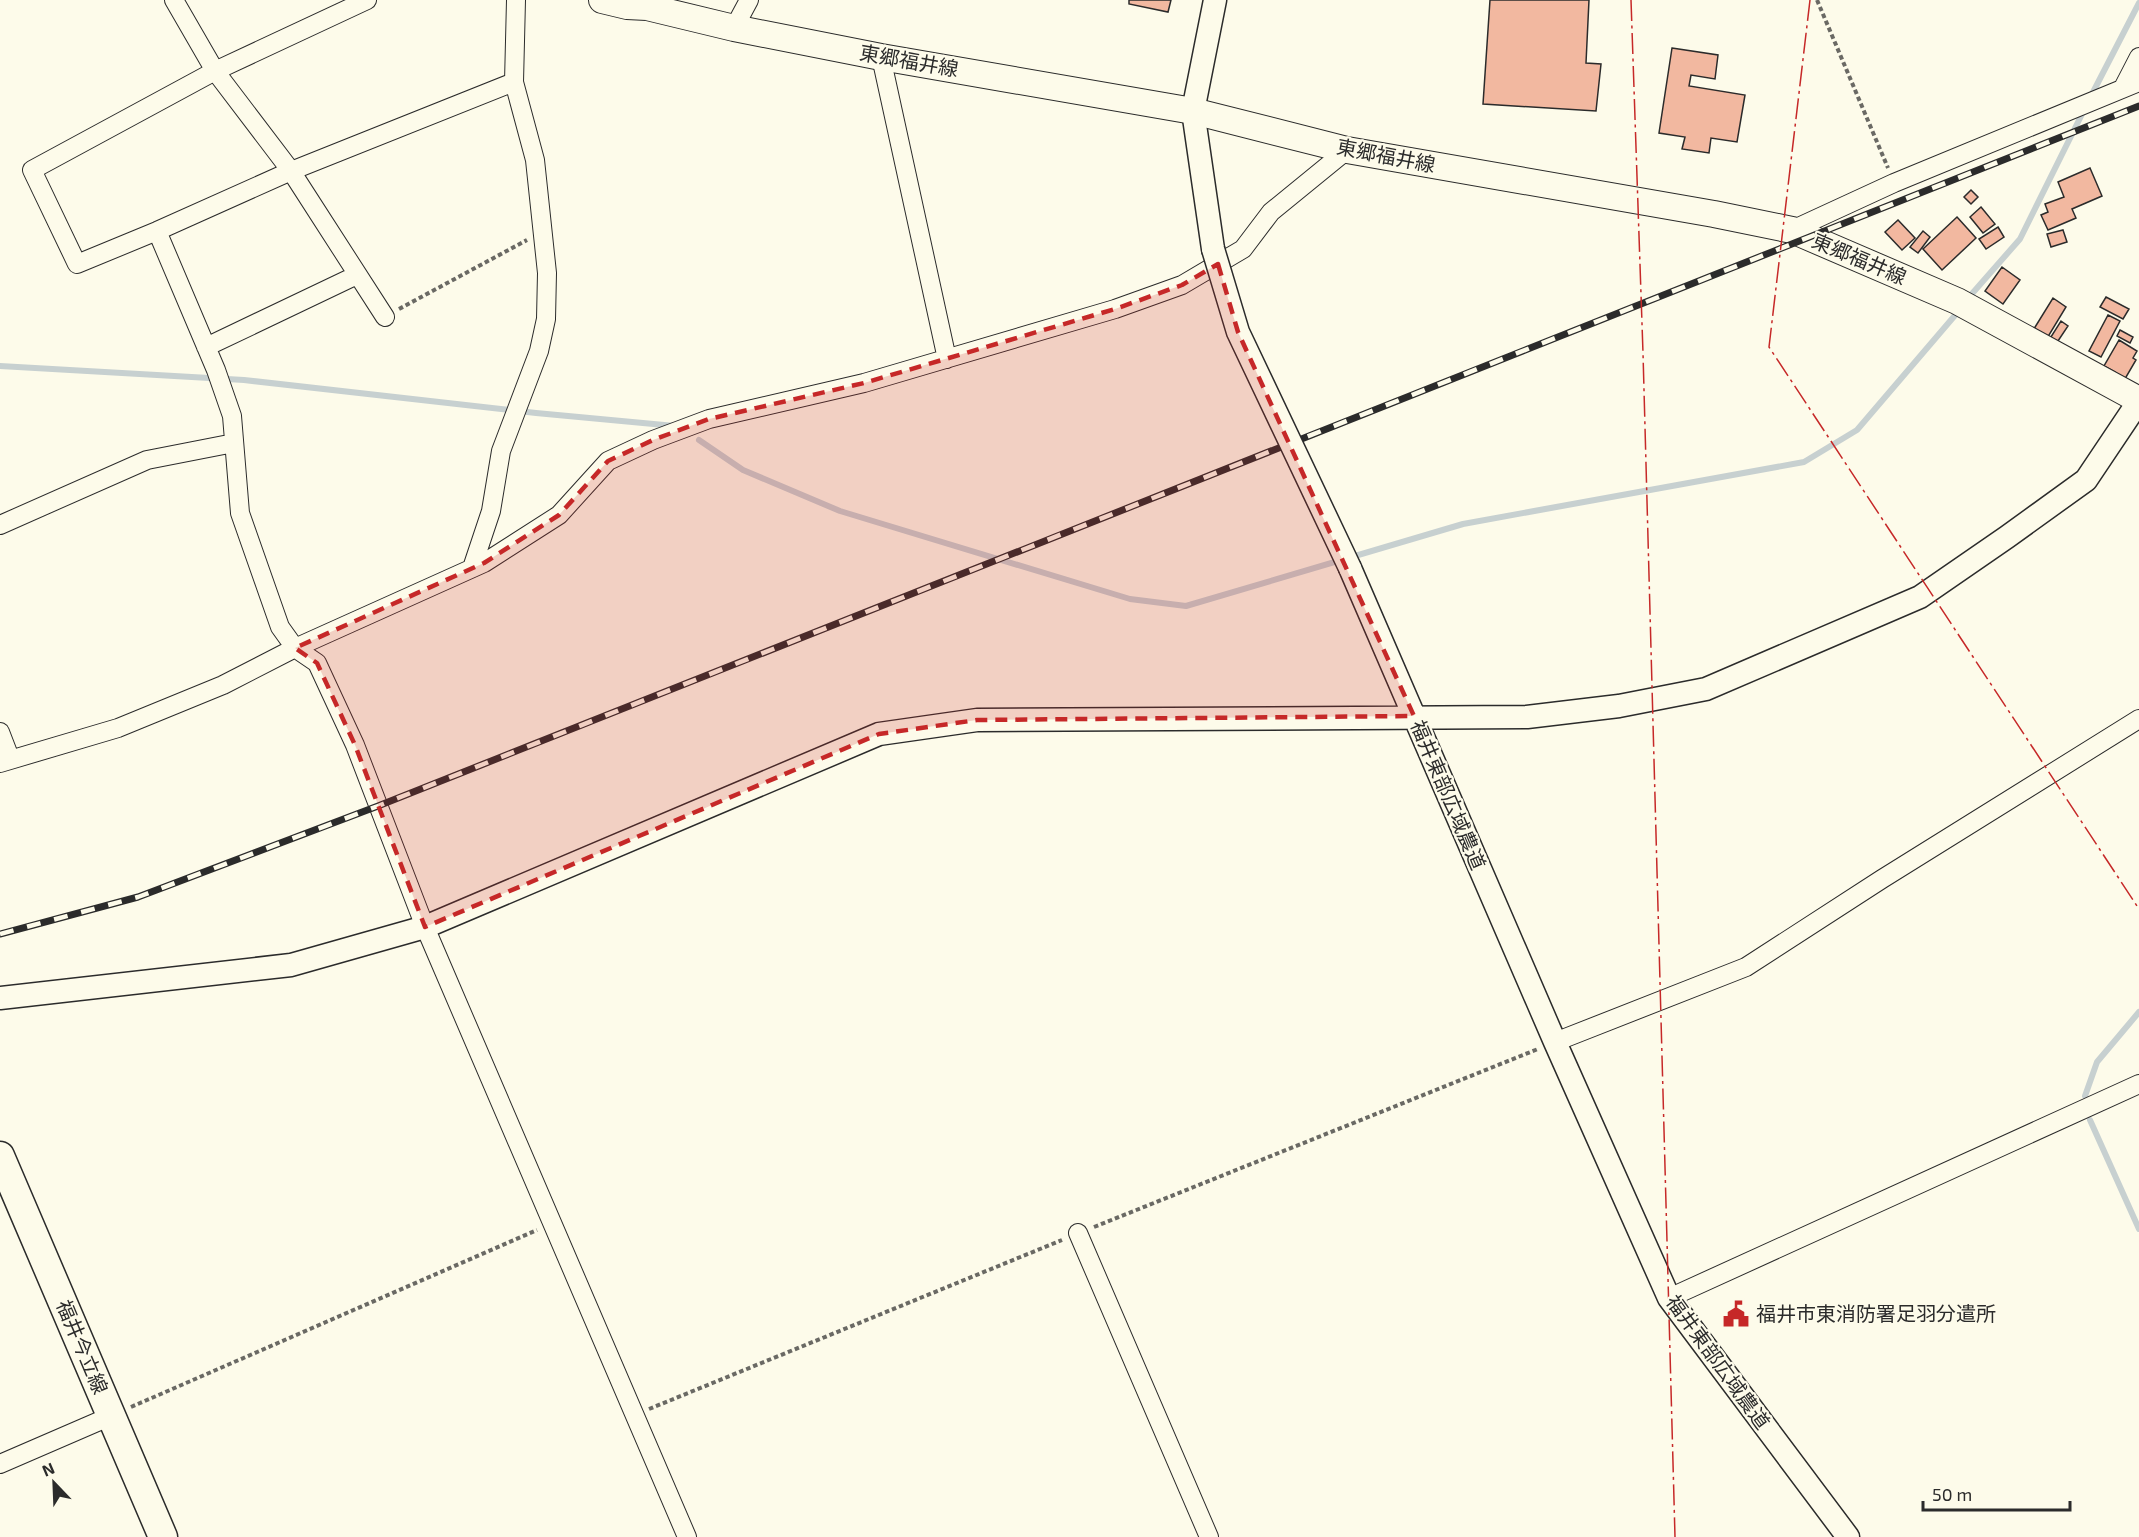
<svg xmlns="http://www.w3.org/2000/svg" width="2139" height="1537" viewBox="0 0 2139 1537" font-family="'Exo 2','Noto Sans JP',sans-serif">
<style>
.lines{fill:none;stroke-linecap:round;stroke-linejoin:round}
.stream{stroke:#c7d0d0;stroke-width:6}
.building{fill:#f2b8a0;stroke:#2b2b2b;stroke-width:1.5}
.minor-casing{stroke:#2b2b2b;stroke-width:20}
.tertiary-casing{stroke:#2b2b2b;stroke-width:25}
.secondary-casing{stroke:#2b2b2b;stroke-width:28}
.primary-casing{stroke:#2b2b2b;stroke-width:31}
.path{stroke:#6a6964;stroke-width:4;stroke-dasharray:4.5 3;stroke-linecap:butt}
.minor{stroke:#fdfbea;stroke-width:18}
.tertiary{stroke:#fdfbea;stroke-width:22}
.secondary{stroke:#fdfbea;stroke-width:26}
.primary{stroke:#fdfbea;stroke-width:28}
.rail-casing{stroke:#2b2b2b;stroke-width:7}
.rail{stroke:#fdfbea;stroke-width:4.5;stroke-dasharray:14;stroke-linecap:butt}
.tertiary-bridge-casing{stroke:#2b2b2b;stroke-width:25;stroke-linecap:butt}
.tertiary-bridge{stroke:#fdfbea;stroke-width:22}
.power{stroke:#c62828;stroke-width:1.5;stroke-dasharray:21 4.5 3 4.5;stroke-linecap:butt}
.marked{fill:#c62828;fill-opacity:0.2;stroke:#c62828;stroke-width:4.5;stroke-dasharray:12 8;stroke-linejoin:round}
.labels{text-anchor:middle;stroke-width:4.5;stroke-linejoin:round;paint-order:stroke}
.street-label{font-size:20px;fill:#2b2b2b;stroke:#fdfbea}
.poi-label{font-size:20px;fill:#2b2b2b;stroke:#fdfbea;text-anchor:start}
</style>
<rect width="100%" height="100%" fill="#fdfbea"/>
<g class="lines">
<path class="stream" d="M2090,98L2139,3
M1970,296L2020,239L2084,110
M0,366L244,380L536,413L675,426
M699,440L743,470L840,511L1130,599L1186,606L1463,524L1804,462L1857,430L1957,313
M2085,1096L2097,1062L2139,1012
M2090,1120L2139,1229"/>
</g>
<path class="building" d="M1129,0H1171L1168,12L1129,4Z
M1490,0H1589L1586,63L1601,64L1596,111L1483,104Z
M1672,48L1718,55L1715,79L1691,75L1689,86L1745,95L1737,142L1711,138L1709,153L1682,149L1685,137L1659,133Z
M2090,168L2102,196L2072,209L2076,218L2048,230L2041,215L2048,212L2045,204L2064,197L2058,182Z
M1971,190L1978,197L1971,204L1964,197Z
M1981,207L1995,224L1983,233L1970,217Z
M1957,217L1976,238L1942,270L1923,249Z
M1898,220L1915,238L1902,250L1885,232Z
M1998,227L2004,237L1986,249L1979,239Z
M2063,230L2067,242L2051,247L2047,234Z
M1923,231L1930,237L1918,253L1910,247Z
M2002,267L2020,280L2003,304L1985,291Z
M2106,297L2129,309L2123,319L2100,307Z
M2053,298L2066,307L2046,340L2032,332Z
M2108,315L2120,321L2101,357L2089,351Z
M2061,321L2068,326L2056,344L2049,340Z
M2120,330L2133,337L2130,343L2117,336Z
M2119,340L2137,351L2133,358L2136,360L2122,384L2112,378L2115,372L2104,366Z"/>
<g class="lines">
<g class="minor-casing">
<path id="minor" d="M174,0L215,71L291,171L385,317
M367,0L215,71L32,170L77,264L157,231L291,171L514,82
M734,28L749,0
M881,57L947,359
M2123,88L2139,57
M1792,230L1894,183L2139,82
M157,231L216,370L232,416L240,513L280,627L295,648L317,663L355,745L425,927L687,1537
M206,347L357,275
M0,525L147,460L234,443
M472,568L491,511L501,451L539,351L546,319L547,273L535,160L514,82L516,0
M0,732L10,758
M0,763L118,728L223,685L295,648L484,563L559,515L608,461L653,440L709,419L864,383L1115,309L1182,285L1243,249L1271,212L1347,150
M1555,1042L1746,967L1882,879L2139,719
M1078,1233L1209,1537
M1669,1298L2139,1084
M0,1464L111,1416"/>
</g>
<g class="tertiary-casing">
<path id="tertiary" d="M1213,249L1193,111L1215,0
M1350,568L1555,1042L1669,1298L1848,1537
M0,998L291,965L425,927L879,734L977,720L1527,717L1619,706L1706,689L1920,597L2007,537L2086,480L2139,401"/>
</g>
<g class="secondary-casing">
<path id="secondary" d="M602,0L627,6L647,7L734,28L881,57L1193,111L1347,150L1714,214L1792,230L1957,301L2139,400"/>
</g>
<g class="primary-casing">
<path id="primary" d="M0,1156L163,1537"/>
</g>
<path class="path" d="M1817,0L1888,168
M399,309L527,240
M1094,1227L1538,1049
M131,1407L537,1230
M649,1409L1062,1240"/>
<use href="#minor" class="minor"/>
<use href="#tertiary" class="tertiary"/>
<use href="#secondary" class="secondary"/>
<use href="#primary" class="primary"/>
<g class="rail-casing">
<path id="rail" d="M0,934L138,897L378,806L2139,106"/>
</g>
<use href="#rail" class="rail"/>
<g class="tertiary-bridge-casing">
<path id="tertiary-bridge" d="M1213,249L1238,332L1350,568"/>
</g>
<use href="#tertiary-bridge" class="tertiary-bridge"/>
<path class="power" d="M1631,0L1643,353L1675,1537
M1810,0L1769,347L2139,909"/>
</g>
<path class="marked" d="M1218,264L1238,332L1414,716L977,720L879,734L425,927L355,745L317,663L295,648L484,563L559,515L608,461L653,440L709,419L864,383L1115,309L1182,285Z"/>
<defs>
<g id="civic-bare" transform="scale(2.07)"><path d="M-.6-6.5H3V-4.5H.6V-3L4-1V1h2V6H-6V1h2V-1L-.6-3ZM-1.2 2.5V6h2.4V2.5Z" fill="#c62828" stroke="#fdfbea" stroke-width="2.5" paint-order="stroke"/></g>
</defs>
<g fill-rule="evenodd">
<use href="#civic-bare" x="1736" y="1314"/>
</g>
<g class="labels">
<g class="street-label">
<text transform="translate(909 61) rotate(10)" y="7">東郷福井線</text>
<text transform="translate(1386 156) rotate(11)" y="7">東郷福井線</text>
<text transform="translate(1859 259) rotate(23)" y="7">東郷福井線</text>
<text transform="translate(1448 795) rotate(67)" y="7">福井東部広域農道</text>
<text transform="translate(82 1347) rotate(67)" y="7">福井今立線</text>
<text transform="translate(1718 1362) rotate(54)" y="7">福井東部広域農道</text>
</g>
<g class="poi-label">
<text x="1756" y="1321">福井市東消防署足羽分遣所</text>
</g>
</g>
<g transform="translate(54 1483) rotate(337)" stroke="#fdfbea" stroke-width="4.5" paint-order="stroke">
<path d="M0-4.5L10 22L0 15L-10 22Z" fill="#2b2b2b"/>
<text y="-9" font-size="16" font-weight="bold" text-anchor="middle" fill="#2b2b2b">N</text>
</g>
<path d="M1923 1501v9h147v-9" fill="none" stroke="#2b2b2b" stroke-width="3"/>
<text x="1932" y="1501" font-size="18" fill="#2b2b2b" stroke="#fdfbea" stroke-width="4.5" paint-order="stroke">50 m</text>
</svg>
